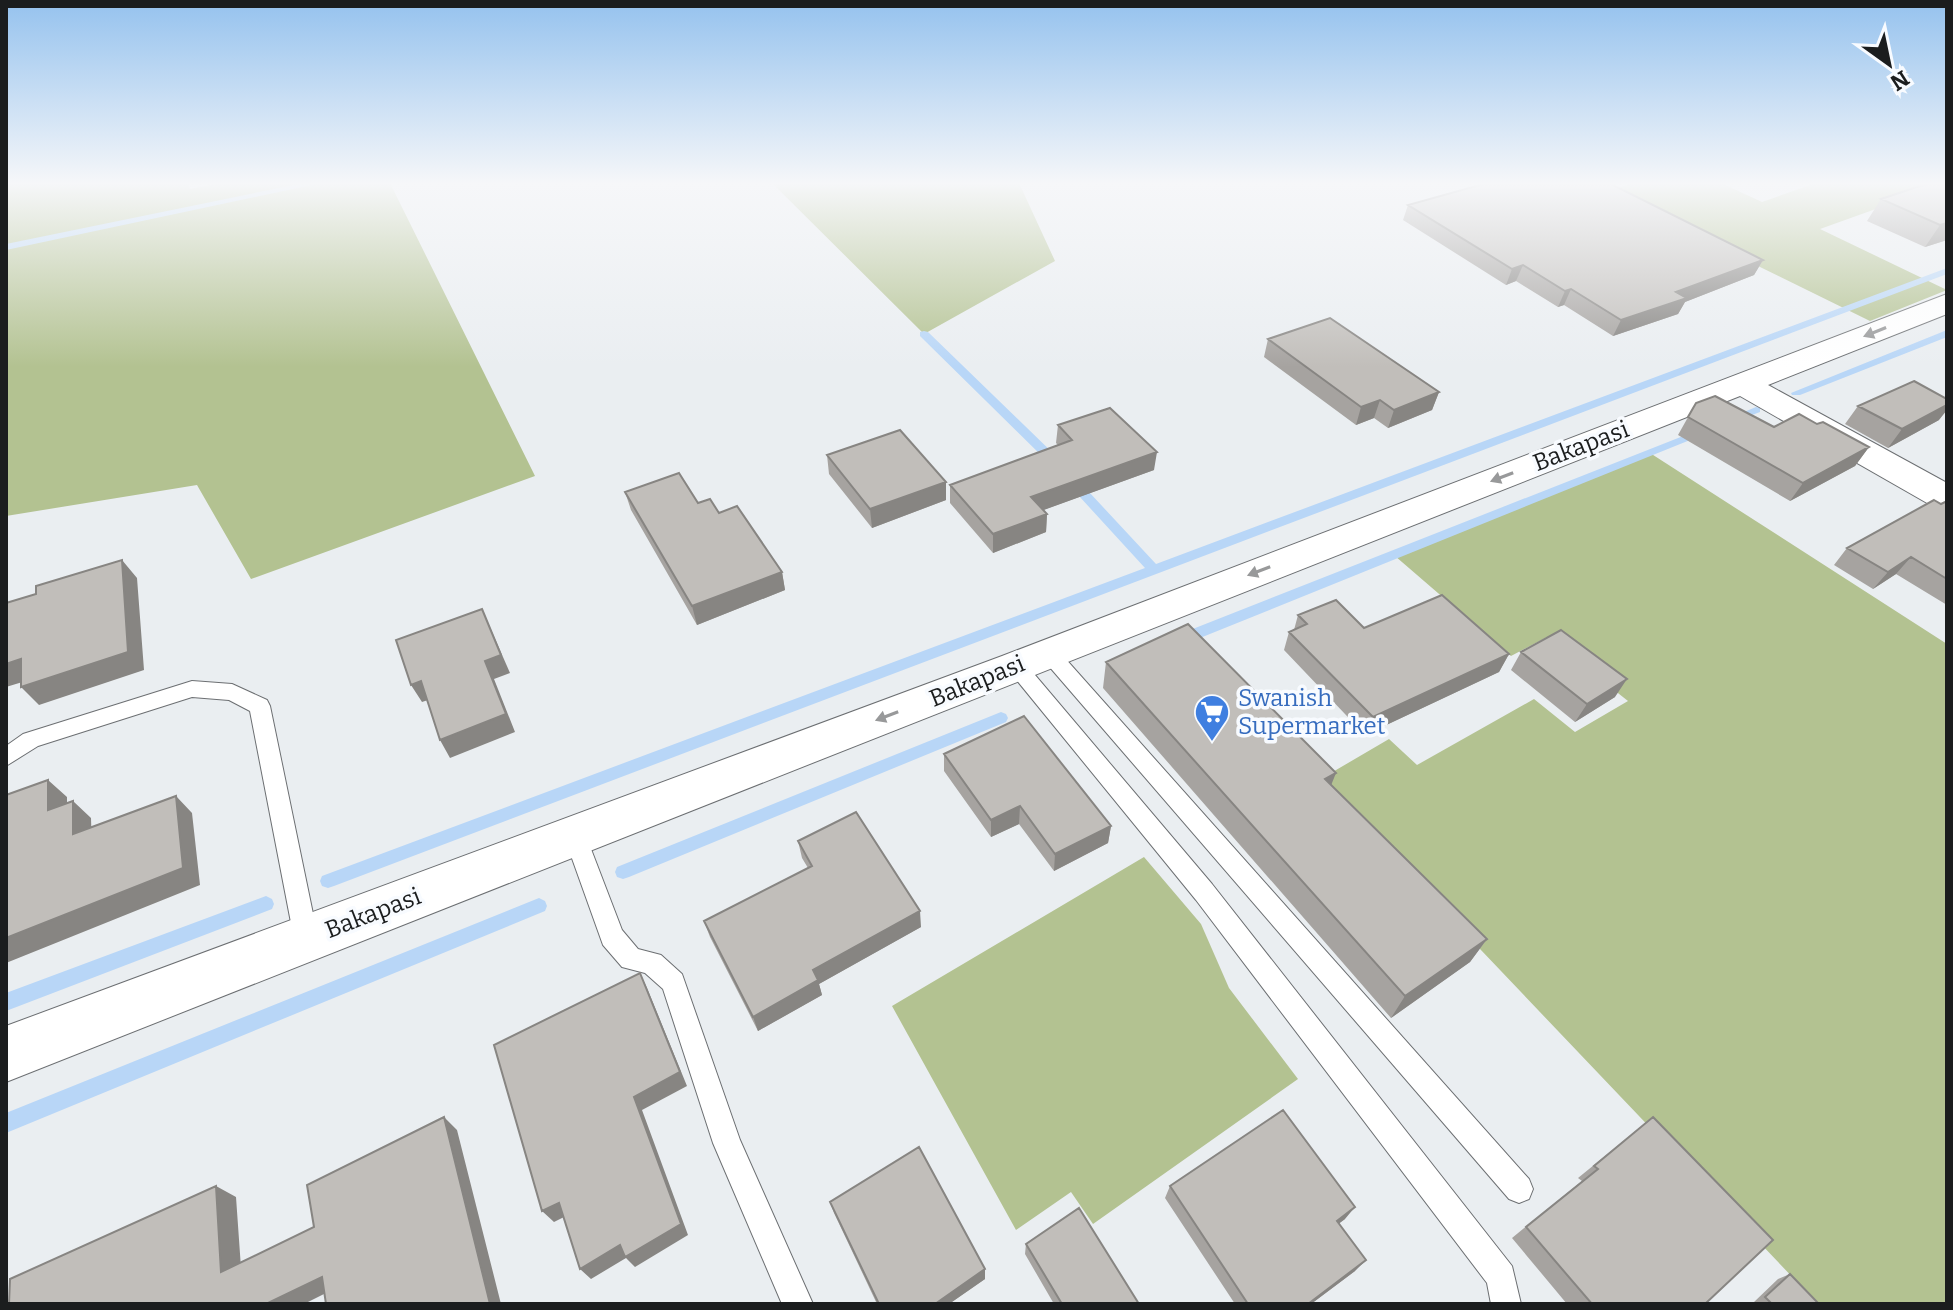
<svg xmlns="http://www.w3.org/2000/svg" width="1953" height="1310" viewBox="0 0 1953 1310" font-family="Bitter,serif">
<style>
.green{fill:#b3c291}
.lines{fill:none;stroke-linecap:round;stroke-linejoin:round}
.stream{fill:#b8d6f7;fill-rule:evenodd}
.service-casing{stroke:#6c6f72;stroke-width:2}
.minor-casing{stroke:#6c6f72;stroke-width:2}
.service{fill:#fff;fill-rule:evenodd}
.minor{fill:#fff;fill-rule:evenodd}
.wall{fill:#a6a3a0}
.shaded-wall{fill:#878582}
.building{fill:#c1beba;stroke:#878582;stroke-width:2}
.oneway{fill:#98999a}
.labels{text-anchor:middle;stroke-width:7;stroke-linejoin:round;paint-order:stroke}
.street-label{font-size:24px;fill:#1b1d1e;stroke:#f8fbff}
.shop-label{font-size:24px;fill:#366cbe;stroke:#f8fbff;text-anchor:start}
</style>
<rect width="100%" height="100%" fill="#eaeef1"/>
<path class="green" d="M6,183H188L190,189L221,183H390L535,476L251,579L197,485L6,516Z
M772,183H1019L1055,261L924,334Z
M1633,183H1721L1762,202L1816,183H1928L1937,187L1820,229L1947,290L1870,321L1607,192Z
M1650,453L1947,644V1304H1818L1319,780L1389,739L1417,765L1534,699L1575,732L1628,701L1547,637L1511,656L1395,556Z
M1144,857L1201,924L1229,988L1298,1079L1093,1224L1071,1192L1016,1230L892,1006Z"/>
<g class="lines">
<path class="stream" d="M303,183H321L6,250V244Z
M1947,268V274L334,886L328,888L322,886L320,881L322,876L1145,568L1068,484L1066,481L1068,478H1076L1156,564Z
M1947,330V337L1800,395H1792L1791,393Z
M924,331L928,332L1059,459V465H1051L920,336V332Z
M1756,407L1760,408V412L1731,423L1725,420Z
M1701,429L1707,432L1705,434L1190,642L1185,643L1178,638L1180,634Z
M1001,712L1006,714L1008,718L1006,722L629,877L623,879L617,877L615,872L617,867Z
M266,896L272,899L274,904L272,909L6,1011V993Z
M539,898L545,901L547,906L545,911L6,1133V1113Z"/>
<g class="service-casing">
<path id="service" d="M1048,645L1055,647L1529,1179L1533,1189L1529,1199L1519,1203L1509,1199L1041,657L1038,652L1041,647Z
M1017,659L1024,662L1212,884L1512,1266L1521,1304H1491L1487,1283L1196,900L1010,672L1007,667L1010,662Z
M192,681L232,684L267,700L270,706L318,938L315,946L306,949L297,946L294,938L250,711L229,700L192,697L38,746L6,766V746L23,734Z
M575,826L583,829L586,836L622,930L638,949L661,955L682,974L740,1140L813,1304H782L713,1143L663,989L645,973L622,967L603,945L564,836L567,829Z"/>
</g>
<g class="minor-casing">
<path id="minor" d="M1947,294V314L1768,385L1947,483V511L1934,507L1740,396L6,1082V1026L1002,656Z"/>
</g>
<use href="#service" class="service"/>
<use href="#minor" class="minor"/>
</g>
<path class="wall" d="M1947,183V240L1925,247L1867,221L1881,199Z
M1408,205L1763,260L1754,275L1685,302L1678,314L1613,336L1564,305L1558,307L1516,281L1506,285L1403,220Z
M1268,339L1439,392L1432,410L1388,428L1374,418L1356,425L1264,357Z
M1696,403L1774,427L1817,424L1869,447L1855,466L1790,501L1678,435Z
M1858,406L1939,420L1888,448L1845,424Z
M1058,425L1154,470L1043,510L1047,514L1046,532L993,553L950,503V485L1058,445L1056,443Z
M827,455L946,500L872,528L829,474Z
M625,492L698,503L719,513L782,572L785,590L697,625L631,510Z
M1947,501V605L1896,574L1873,589L1834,565L1847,548Z
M1298,615L1364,628L1509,654L1499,672L1365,735L1284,650L1289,632L1294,630Z
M1521,652L1615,697L1575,722L1511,670Z
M1106,662L1331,785L1487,939L1470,962L1391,1018L1103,688Z
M944,754L1111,826L1108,843L1054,871L1019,824L991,837L944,771Z
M798,841L921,927L819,984L822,995L758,1031L710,937L704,921L808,868L802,858Z
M1653,1117L1705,1304H1567L1512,1238L1582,1181L1578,1178Z
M1170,1186L1345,1219L1339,1223L1355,1271L1311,1304H1235L1165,1198Z
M830,1202L985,1279L949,1304H877L834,1213Z
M1026,1244L1139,1304H1054L1025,1254Z
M1790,1274L1819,1304H1756L1754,1302L1778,1279Z"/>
<path class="shaded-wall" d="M1947,223V240L1925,247L1940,225Z
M1763,260L1754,275L1685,302L1678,314L1613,336L1621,320L1676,292Z
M1523,265L1516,281L1506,285L1512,269Z
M1571,289L1564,305L1558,307L1565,291Z
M1439,392L1432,410L1388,428L1394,410Z
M1380,400L1374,418L1356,425L1361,407Z
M1947,405V410L1939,420L1888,448L1902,429Z
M1869,447L1855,466L1790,501L1803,483Z
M1157,452L1154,470L1030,515L1031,497Z
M946,482V500L872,528L870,509Z
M1047,514L1046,532L993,553V534Z
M1911,557L1896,574L1873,589L1888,572Z
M122,560L137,578L144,670L39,705L21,687Z
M782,572L785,590L697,625L692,606Z
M482,609L510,673L494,679L515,732L450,758L440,740L485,661Z
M1509,654L1499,672L1365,735L1373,717Z
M21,659L39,677L6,687V664Z
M1627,679L1615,697L1575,722L1587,704Z
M421,681L431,699L422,702L411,685Z
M1336,773L1326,798L1325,779Z
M48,780L67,797V827L48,810Z
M176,796L192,813L200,885L6,963V938Z
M73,801L91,818L92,851L73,834Z
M1020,806L1019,824L991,837V820Z
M1111,826L1108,843L1054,871L1055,854Z
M920,911L921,927L819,984L822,995L758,1031L753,1017L813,970Z
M1487,939L1470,962L1391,1018L1405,996Z
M640,973L647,988L687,1086L642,1110L688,1235L635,1267L626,1258L591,1279L580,1269L634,1097Z
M444,1117L457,1130L501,1304H490Z
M216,1186L236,1197L242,1282L221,1272Z
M559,1203L570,1214L554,1222L542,1211Z
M1355,1207L1345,1219L1328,1232L1337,1221Z
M1366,1260L1355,1271L1311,1304H1308Z
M985,1269V1279L949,1304H935Z
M322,1277L340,1286L304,1304H266Z"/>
<path class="building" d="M1487,183H1609L1763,260L1676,292L1687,298L1621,320L1571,289L1565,291L1523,265L1512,269L1408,205Z
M1929,183H1947V223L1940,225L1881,199Z
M1330,318L1439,392L1394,410L1380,400L1361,407L1268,339Z
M1914,381L1947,399V405L1902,429L1858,406Z
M1715,396L1774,427L1799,414L1817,424L1823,422L1869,447L1803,483L1688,417L1696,403Z
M1110,408L1157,452L1031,497L1047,514L993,534L950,485L1072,440L1058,425Z
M900,430L946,482L870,509L827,455Z
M679,473L698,503L710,499L719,513L737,506L782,572L692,606L625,492Z
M1934,500L1941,504L1947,501V579L1911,557L1888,572L1847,548Z
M122,560L128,652L21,687V659L6,664V603L36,594V586Z
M1442,595L1509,654L1373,717L1289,632L1307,624L1298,615L1336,600L1364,628Z
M482,609L501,655L485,661L506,714L440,740L421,681L411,685L396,640Z
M1188,624L1336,773L1325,779L1487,939L1405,996L1106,662Z
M1561,630L1627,679L1587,704L1521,652Z
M1024,716L1111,826L1055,854L1020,806L991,820L944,754Z
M48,780V810L73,801V834L176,796L183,868L6,938V795Z
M856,812L920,911L813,970L818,980L753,1017L704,921L812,866L798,841Z
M640,973L680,1072L634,1097L681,1224L625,1257L620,1245L580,1269L559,1203L542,1211L494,1045Z
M1283,1110L1355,1207L1337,1221L1366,1260L1308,1304H1248L1170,1186Z
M444,1117L490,1304H326L322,1277L266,1304H9L10,1279L216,1186L221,1272L314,1227L307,1185Z
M1653,1117L1773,1240L1705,1304H1592L1526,1227L1598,1169L1594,1166Z
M919,1147L985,1269L935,1304H879L830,1202Z
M1079,1208L1139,1304H1062L1026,1244Z
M1790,1274L1819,1304H1772L1765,1297Z"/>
<defs><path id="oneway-solid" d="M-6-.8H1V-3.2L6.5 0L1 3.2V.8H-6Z" transform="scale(2)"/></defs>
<g class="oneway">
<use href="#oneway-solid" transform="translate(1875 332) rotate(158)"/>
<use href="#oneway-solid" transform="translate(1502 477) rotate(159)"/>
<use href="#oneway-solid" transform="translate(1259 571) rotate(159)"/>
<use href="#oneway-solid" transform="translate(887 716) rotate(159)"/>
</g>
<linearGradient id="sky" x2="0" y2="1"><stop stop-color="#95c2ee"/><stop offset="0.5" stop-color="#f6f7f9"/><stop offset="1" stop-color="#f6f7f9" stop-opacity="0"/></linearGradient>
<rect width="1953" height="367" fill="url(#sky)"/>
<defs>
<g id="supermarket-pin" transform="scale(1.8)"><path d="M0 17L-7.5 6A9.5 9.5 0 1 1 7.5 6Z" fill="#3f7fe0" stroke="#f8fbff"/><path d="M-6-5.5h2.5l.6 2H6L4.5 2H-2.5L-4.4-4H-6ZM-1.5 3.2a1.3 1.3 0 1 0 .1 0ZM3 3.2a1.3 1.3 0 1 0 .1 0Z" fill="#fff"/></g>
</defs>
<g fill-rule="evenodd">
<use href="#supermarket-pin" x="1212" y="712"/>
</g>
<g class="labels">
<g class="street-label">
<text transform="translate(1581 446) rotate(-21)" y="8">Bakapasi</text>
<text transform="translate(977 681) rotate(-22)" y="8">Bakapasi</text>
<text transform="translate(373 913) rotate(-21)" y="8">Bakapasi</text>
</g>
<g class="shop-label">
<text x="1238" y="706">Swanish<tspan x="1238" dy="28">Supermarket</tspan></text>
</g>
</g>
<rect width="1953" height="1310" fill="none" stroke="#1b1d1e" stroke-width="16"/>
<g transform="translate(1889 64) rotate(147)" stroke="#f8fbff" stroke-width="6" paint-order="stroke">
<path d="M0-6L14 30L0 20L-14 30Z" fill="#1b1d1e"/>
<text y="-12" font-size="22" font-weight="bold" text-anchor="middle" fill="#1b1d1e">N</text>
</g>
</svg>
